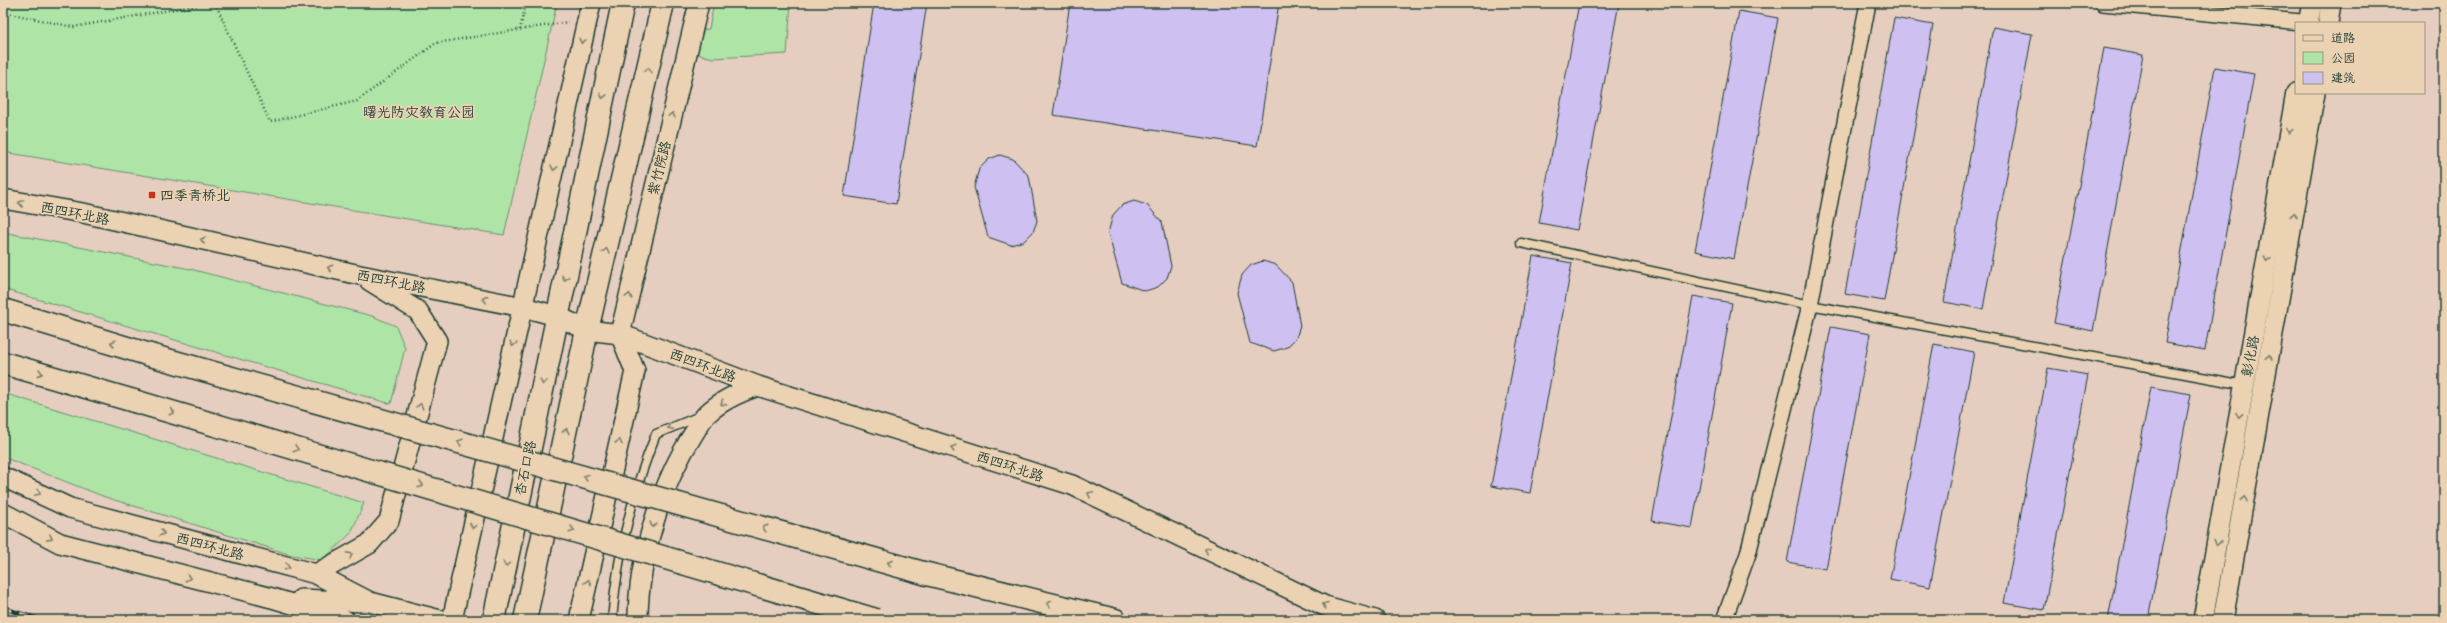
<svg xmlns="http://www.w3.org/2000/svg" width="2447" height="623" viewBox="0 0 2447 623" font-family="Sriracha,'LXGW WenKai TC',sans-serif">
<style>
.green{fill:#afe4a7;stroke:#67906e}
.building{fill:#cec0f1;stroke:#1f3d34}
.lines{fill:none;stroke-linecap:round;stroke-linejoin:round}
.service-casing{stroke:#1f3d34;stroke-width:11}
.minor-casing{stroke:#1f3d34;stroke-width:18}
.tertiary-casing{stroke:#1f3d34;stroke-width:22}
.primary-casing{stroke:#1f3d34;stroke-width:25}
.trunk-casing{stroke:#1f3d34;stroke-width:25}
.path{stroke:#1f3d34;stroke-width:2.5;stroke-dasharray:1 3;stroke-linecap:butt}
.service{stroke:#ebd2b3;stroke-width:8}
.minor{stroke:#ebd2b3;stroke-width:15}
.tertiary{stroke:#ebd2b3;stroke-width:19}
.primary{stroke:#ebd2b3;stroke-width:22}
.trunk{stroke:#ebd2b3;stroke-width:22}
.rail-casing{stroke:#1f3d34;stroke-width:4.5}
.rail{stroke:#ebd2b3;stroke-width:3;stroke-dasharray:9;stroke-linecap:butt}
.trunk-bridge-casing{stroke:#1f3d34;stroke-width:25;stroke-linecap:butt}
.trunk-bridge{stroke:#ebd2b3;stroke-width:22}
.oneway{stroke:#7b806d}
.poi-dot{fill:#c8321e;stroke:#ebd2b3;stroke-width:1.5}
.labels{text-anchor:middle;stroke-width:3.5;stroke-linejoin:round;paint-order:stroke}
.park-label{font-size:14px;fill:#26453a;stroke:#ebd2b3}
.street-label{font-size:14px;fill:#1f3d34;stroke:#ebd2b3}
.poi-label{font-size:14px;fill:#1f3d34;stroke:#ebd2b3;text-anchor:start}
</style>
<rect width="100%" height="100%" fill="#e5cebf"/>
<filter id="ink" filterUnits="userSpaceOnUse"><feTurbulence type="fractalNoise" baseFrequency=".025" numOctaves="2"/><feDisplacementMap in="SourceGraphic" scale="8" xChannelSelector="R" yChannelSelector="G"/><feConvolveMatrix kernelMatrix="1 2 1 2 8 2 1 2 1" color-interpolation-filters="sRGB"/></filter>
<g filter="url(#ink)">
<path class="green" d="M3,3H557L504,235L3,152Z
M714,3H791L787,54L713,58L693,53L698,30L709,29Z
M3,232L190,269L372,316L396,326L405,348L391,404L3,289Z
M3,393L364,503L351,533L323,560L292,555L105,497L3,457Z"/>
<path class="building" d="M874,3H927L896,204L844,196Z
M1070,3H1279L1257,146L1053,115Z
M1579,3H1619L1577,230L1539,223Z
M1739,11L1778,18L1734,259L1695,251Z
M1894,18L1933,25L1884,301L1845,294Z
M1993,27L2032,34L1983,309L1944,302Z
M2104,48L2143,55L2093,331L2054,323Z
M2215,67L2254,74L2205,350L2165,343Z
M1000,155L1013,159L1029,176L1037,221L1033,232L1024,241L1011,245L988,237L974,187L979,169L989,159Z
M1134,201L1147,205L1162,222L1171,266L1167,278L1158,287L1145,291L1122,283L1108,233L1113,215L1122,205Z
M1533,256L1572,263L1530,493L1491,486Z
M1263,261L1276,265L1292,282L1300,326L1296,338L1287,347L1274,351L1250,343L1237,293L1242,275L1251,265Z
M1693,296L1732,303L1692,528L1652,521Z
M1831,327L1870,334L1826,569L1787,562Z
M1934,344L1974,352L1930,587L1890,579Z
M2048,368L2088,375L2044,610L2004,603Z
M2151,387L2191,394L2148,620H2108Z"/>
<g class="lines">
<g class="service-casing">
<path id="service" d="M1521,243L1810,305L2245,385
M612,620C617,557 632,493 656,434L700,416"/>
</g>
<g class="minor-casing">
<path id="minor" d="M2103,3L2311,23
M1724,620L1748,554L1810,305L1868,3"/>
</g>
<g class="tertiary-casing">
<path id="tertiary" d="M2308,23L2312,3
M2328,23L2331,3
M3,199L83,213L360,275L523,307L557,316L587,330L620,334L758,386L1072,485L1325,606L1375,620
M3,477L70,508L316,574L370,602L440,620
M3,513L60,543L272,598L345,620
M316,574L369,544L389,521L437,341L418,311L370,281
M301,599L364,602
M452,620L591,3
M579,620L635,371L620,334L699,3
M638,620C638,559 661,484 694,433C698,427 702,418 708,413C722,400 740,392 758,386
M2203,620L2296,93
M2223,620L2315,93"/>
</g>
<g class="primary-casing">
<path id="primary" d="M494,620L623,3
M525,620L587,330L663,3"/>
</g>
<g class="trunk-casing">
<path id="trunk" d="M3,310L150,355
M3,363L134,401
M927,574L1115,620"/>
</g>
<path class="path" d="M215,3L270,122L357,101L436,43L568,22
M3,12L73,27L210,3
M520,30L526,3"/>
<use href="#service" class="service"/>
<use href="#minor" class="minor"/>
<use href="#tertiary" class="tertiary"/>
<use href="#primary" class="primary"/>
<use href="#trunk" class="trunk"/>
<g class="rail-casing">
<path id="rail" d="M3,608L41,620"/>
</g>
<use href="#rail" class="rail"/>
<g class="trunk-bridge-casing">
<path id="trunk-bridge" d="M150,355L927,574
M134,401L876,620"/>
</g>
<use href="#trunk-bridge" class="trunk-bridge"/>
</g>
<defs><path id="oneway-chevron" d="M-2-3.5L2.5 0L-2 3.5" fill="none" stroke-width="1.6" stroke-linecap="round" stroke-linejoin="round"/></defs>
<g class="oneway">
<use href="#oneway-chevron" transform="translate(582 41) rotate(103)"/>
<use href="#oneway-chevron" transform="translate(648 70) rotate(-77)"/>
<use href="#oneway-chevron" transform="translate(603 96) rotate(102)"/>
<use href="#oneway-chevron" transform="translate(672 115) rotate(-76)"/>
<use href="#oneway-chevron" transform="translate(2289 131) rotate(100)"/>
<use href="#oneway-chevron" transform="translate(554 168) rotate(103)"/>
<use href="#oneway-chevron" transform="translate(21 203) rotate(-170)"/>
<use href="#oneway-chevron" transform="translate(2294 215) rotate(-80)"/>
<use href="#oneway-chevron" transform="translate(203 240) rotate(-168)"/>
<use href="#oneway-chevron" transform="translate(606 251) rotate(-77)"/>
<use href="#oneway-chevron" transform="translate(2267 259) rotate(100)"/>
<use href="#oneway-chevron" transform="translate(330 268) rotate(-168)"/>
<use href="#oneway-chevron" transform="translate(565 278) rotate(102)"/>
<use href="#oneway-chevron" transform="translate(629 296) rotate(-76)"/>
<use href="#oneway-chevron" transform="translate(485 299) rotate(-169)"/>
<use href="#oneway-chevron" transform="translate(113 343) rotate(-163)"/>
<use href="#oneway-chevron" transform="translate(513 344) rotate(103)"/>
<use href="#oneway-chevron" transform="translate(2269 357) rotate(-80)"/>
<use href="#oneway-chevron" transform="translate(40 373) rotate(16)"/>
<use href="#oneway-chevron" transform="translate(543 382) rotate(102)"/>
<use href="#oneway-chevron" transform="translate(723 403) rotate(146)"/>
<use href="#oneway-chevron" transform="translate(420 406) rotate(-75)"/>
<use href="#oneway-chevron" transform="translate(172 412) rotate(16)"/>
<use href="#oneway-chevron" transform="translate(2239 415) rotate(100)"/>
<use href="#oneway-chevron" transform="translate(670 427) rotate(154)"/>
<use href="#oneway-chevron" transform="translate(566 431) rotate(-78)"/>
<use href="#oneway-chevron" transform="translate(460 442) rotate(-164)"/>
<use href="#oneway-chevron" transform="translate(619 442) rotate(-77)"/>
<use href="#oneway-chevron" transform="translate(953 448) rotate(-162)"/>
<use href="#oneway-chevron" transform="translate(296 449) rotate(16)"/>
<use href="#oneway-chevron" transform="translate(586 477) rotate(-164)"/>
<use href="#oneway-chevron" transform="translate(421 485) rotate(16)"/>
<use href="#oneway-chevron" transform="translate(38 493) rotate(25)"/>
<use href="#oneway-chevron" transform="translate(1090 494) rotate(-155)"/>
<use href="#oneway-chevron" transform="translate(2244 499) rotate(-80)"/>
<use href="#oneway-chevron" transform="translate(653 525) rotate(106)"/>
<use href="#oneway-chevron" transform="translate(473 526) rotate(103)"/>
<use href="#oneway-chevron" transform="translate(765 528) rotate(-164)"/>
<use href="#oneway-chevron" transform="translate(572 530) rotate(16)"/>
<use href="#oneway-chevron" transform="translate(162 533) rotate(15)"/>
<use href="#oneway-chevron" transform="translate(50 538) rotate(28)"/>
<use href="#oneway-chevron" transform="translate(2217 543) rotate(100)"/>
<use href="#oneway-chevron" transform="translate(1207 550) rotate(-155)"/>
<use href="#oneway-chevron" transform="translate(350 555) rotate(-29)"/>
<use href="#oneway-chevron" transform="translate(890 563) rotate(-164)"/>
<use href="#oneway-chevron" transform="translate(506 564) rotate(102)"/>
<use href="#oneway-chevron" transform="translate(287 567) rotate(15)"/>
<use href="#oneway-chevron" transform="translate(188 578) rotate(14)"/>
<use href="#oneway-chevron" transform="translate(588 582) rotate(-77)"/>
<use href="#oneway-chevron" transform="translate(1049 604) rotate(-166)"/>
<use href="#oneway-chevron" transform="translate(1325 605) rotate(-159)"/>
</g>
</g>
<rect class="poi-dot" x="148" y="191" width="8" height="8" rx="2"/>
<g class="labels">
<g class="park-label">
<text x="419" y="117">曙光防灾教育公园</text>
</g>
<g class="street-label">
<text transform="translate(659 168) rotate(-76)" y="5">紫竹院路</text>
<text transform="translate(75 213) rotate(11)" y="5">西四环北路</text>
<text transform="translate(391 281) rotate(11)" y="5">西四环北路</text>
<text transform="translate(2250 356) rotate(-80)" y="5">彰化路</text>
<text transform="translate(703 365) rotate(21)" y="5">西四环北路</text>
<text transform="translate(1010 466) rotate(18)" y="5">西四环北路</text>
<text transform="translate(525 468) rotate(-78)" y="5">杏石口路</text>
<text transform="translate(210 546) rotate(15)" y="5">西四环北路</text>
</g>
<g class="poi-label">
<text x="160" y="200">四季青桥北</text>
</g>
</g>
<rect width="2447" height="623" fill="none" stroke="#ebd2b3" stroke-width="16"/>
<rect x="8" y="8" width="2431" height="607" fill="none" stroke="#1f3d34" stroke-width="1.5" filter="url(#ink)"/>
<rect x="2295" y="22" width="130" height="72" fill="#ebd2b3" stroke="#999680"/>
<rect x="2303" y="35" width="20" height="6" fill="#ebd2b3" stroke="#999680"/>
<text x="2331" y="42" font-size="12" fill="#1f3d34">道路</text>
<rect x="2303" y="52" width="20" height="12" fill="#afe4a7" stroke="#999680"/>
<text x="2331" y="62" font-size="12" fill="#1f3d34">公园</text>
<rect x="2303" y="72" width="20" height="12" fill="#cec0f1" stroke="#999680"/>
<text x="2331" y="82" font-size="12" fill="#1f3d34">建筑</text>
</svg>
